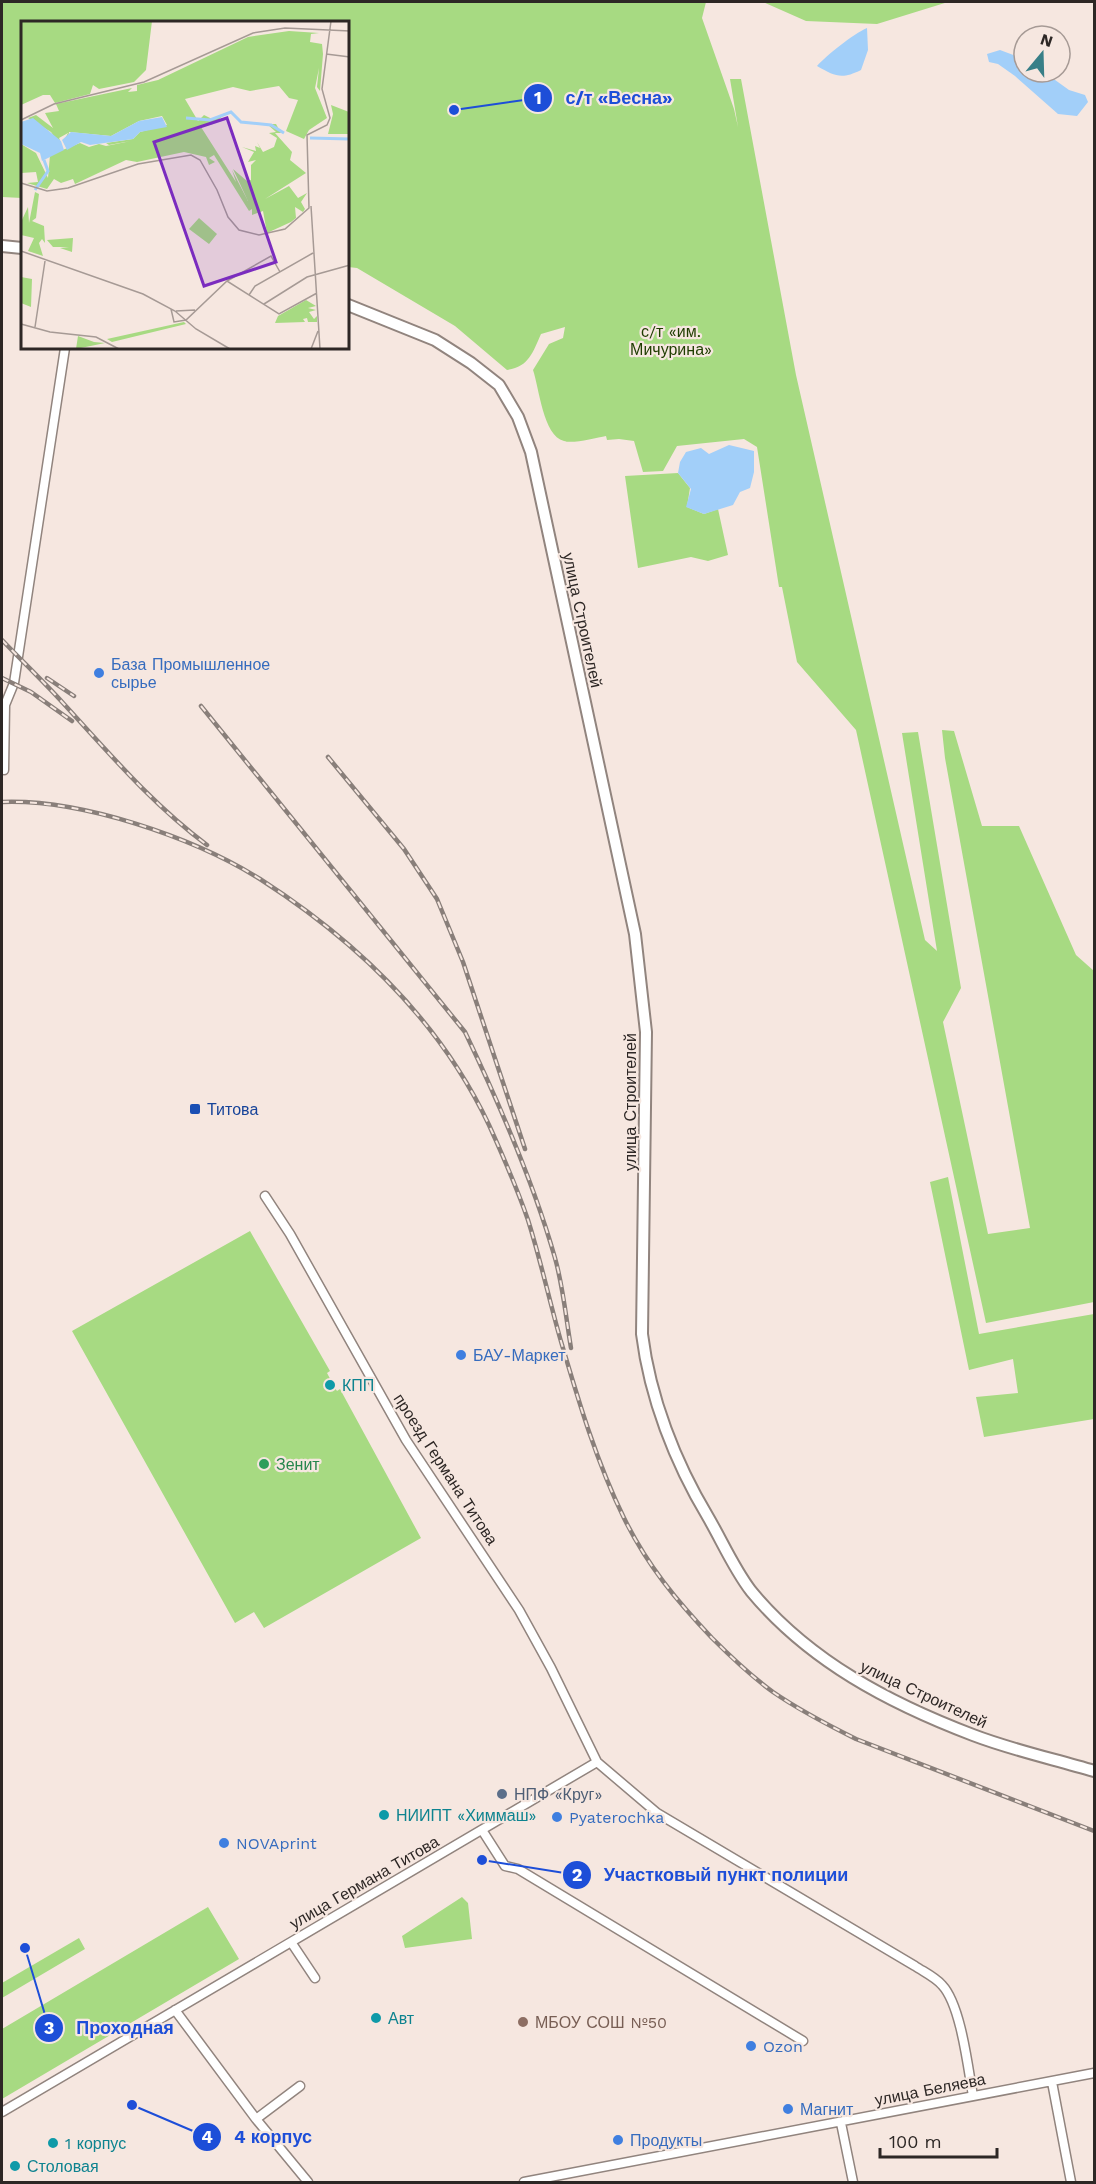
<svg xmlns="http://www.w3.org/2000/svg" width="1096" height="2184" viewBox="0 0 1096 2184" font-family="'Work Sans',sans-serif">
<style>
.green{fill:#a7da82}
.water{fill:#a2cff9}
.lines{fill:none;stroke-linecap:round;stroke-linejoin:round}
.minor-casing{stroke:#91847e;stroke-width:11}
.major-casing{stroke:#91847e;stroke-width:14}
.minor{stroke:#fff;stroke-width:8}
.major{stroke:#fff;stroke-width:10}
.rail-casing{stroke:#897f7a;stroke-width:4.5}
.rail{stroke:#f6e7e0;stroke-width:2;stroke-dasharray:7;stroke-linecap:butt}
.shop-dot{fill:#3f7fe0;stroke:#f6e7e0;stroke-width:2}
.transit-dot{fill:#1a4fb4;stroke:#f6e7e0;stroke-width:2}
.culture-dot{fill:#0f9aa8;stroke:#f6e7e0;stroke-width:2}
.leisure-dot{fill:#2e9e5b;stroke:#f6e7e0;stroke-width:2}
.service-dot{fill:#5c6f8a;stroke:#f6e7e0;stroke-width:2}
.education-dot{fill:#8d6e63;stroke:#f6e7e0;stroke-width:2}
.labels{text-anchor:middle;stroke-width:4.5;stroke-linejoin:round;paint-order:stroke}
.park-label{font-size:16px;fill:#1f3d00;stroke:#f6e7e0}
.street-label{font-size:16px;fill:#2d2725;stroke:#f6e7e0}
.shop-label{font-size:16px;fill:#366cbe;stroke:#f6e7e0;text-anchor:start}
.transit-label{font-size:16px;fill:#164399;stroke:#f6e7e0;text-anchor:start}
.culture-label{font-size:16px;fill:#0d838f;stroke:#f6e7e0;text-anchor:start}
.leisure-label{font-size:16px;fill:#27864d;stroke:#f6e7e0;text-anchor:start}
.service-label{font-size:16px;fill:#4e5e75;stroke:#f6e7e0;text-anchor:start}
.education-label{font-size:16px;fill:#785e54;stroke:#f6e7e0;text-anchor:start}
.inset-river{fill:none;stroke:#a2cff9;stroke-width:3}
.inset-road{fill:none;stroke:#a69a95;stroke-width:1.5}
.view{fill:#7b2cbf;fill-opacity:0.15;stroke:#7b2cbf;stroke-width:3}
.inset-edge{fill:none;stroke:#2d2725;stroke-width:3}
.leader{fill:none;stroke:#1d4ed8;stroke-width:2}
.callout-dot{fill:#1d4ed8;stroke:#f6e7e0;stroke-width:2}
.mark-label{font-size:18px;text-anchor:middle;font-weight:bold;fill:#fff}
.callout-label{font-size:18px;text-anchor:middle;font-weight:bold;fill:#1d4ed8;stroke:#f6e7e0;stroke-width:4.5;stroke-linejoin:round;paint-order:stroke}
</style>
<rect width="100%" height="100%" fill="#f6e7e0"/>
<path class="green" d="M2,2H706L702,18L734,109L738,127L730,79H741L796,375L925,940L937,951L902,733L918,732L961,988L943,1022L988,1234L1030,1228L945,758L942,730L954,731L982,826H1019L1076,955L1094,971V1302L986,1323L856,730L797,662L782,587H779L757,447L744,439L677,446L663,471L643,472L634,441L619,439L607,440L606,436C596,438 572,444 564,441C543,436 539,387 533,370L549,344L563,338L565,327L541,334C533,352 529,367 507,370L455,326L357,268L348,267V22H22V198L2,197Z
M763,2H948L877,24L806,21Z
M678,473L690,488L687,507L704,514L718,509L728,555L708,561L691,557L638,568L625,476Z
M948,1177L979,1334L1094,1314V1419L984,1437L976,1397L1018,1393L1013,1359L969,1370L930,1182Z
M250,1231L330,1371L327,1373L335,1388L337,1391L340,1389L421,1538L264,1628L254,1612L235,1623L72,1331Z
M462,1897L468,1903L472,1939L405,1948L402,1936Z
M208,1907L239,1959L2,2099V2029Z
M79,1938L85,1949L2,1998V1983Z"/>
<path class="water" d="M867,28L868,50L861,70C841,80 835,76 817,66C827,55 853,34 867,28Z
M1000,50L1024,59V72H1044L1069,90L1085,95L1088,102L1077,116L1058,114L1015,76L998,64L989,62L987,54Z
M729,445L754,451V472L750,488L740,492L733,505L704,514L686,507L691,489L678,473L680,462L686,452L701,448L709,454Z"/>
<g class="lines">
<g class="minor-casing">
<path id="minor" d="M4,770L5,705L14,683L65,348
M265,1196L290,1234L406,1440L519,1610L551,1668L597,1762L657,1813L915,1966C924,1972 935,1977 942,1985C961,2005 968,2068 973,2096
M482,1830L505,1866L518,1869L803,2041
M291,1942L315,1978
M175,2010L256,2119L308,2182
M1052,2082L1071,2182
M2,2112L597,1762
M256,2119L300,2086
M841,2123L853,2182
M524,2182L1094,2073"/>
</g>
<g class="major-casing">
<path id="major" d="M2,246L22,248
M348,305L435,340L471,363L499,385L518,417L531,452L635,934L646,1032L642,1334C650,1398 675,1462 708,1517C722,1541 734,1569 751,1591C809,1661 889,1703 973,1735C1012,1750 1054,1759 1094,1771"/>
</g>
<use href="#minor" class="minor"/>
<use href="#major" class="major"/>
<g class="rail-casing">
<path id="rail" d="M2,640C22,661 43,681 63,703C109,753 152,804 207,845
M2,678L31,692L72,721
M47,678L74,696
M201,706L465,1032C499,1103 533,1181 555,1258C563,1286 566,1318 571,1348
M328,757L404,849L437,899L463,962L525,1149
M2,802C81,799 193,837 260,879C355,940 440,1021 489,1125C503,1156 517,1188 528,1220C540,1258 549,1299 560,1338C578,1399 596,1461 624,1518C647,1565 676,1600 712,1638C731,1657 751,1676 773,1692C799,1710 828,1725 856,1739L1094,1831"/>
</g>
<use href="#rail" class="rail"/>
</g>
<g class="shop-dot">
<circle cx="99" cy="673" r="6"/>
<circle cx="461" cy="1355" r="6"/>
<circle cx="557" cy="1817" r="6"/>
<circle cx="224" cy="1843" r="6"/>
<circle cx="751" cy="2046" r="6"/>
<circle cx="788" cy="2109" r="6"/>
<circle cx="618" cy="2140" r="6"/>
</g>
<rect class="transit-dot" x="189" y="1103" width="12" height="12" rx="3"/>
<g class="culture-dot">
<circle cx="330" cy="1385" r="6"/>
<circle cx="384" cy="1815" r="6"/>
<circle cx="376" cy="2018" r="6"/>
<circle cx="53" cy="2143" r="6"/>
<circle cx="15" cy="2166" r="6"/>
</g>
<circle class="leisure-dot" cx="264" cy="1464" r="6"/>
<circle class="service-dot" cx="502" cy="1794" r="6"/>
<circle class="education-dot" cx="523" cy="2022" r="6"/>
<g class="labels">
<g class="park-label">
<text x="671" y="337">с/т «им.<tspan x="671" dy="18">Мичурина»</tspan></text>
</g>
<g class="street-label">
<text transform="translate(583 620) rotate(78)" y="6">улица Строителей</text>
<text transform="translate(630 1102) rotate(-90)" y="6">улица Строителей</text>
<text transform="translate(446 1469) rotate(57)" y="6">проезд Германа Титова</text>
<text transform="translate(924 1694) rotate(25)" y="6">улица Строителей</text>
<text transform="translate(364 1882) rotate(-30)" y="6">улица Германа Титова</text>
<text transform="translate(930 2089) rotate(-11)" y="6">улица Беляева</text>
</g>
<g class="shop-label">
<text x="111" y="670">База Промышленное<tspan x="111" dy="18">сырье</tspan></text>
<text x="473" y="1361">БАУ-Маркет</text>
<text x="569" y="1823">Pyaterochka</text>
<text x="236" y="1849">NOVAprint</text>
<text x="763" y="2052">Ozon</text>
<text x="800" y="2115">Магнит</text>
<text x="630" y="2146">Продукты</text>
</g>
<g class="transit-label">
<text x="207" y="1115">Титова</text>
</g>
<g class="culture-label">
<text x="342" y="1391">КПП</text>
<text x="396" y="1821">НИИПТ «Химмаш»</text>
<text x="388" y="2024">Авт</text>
<text x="65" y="2149">1 корпус</text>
<text x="27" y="2172">Столовая</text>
</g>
<g class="leisure-label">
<text x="276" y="1470">Зенит</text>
</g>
<g class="service-label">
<text x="514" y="1800">НПФ «Круг»</text>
</g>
<g class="education-label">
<text x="535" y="2028">МБОУ СОШ №50</text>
</g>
</g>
<g transform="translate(21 21)">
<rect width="328" height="328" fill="#f6e7e0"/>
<path d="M0,0H131L125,49L113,61L78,68L72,64L69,73L34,82L29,74H22L0,84ZM268,10L298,12L290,13L289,21L301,23L302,33L299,70L296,66L298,47L294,67L306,97L288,109L283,118L265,110L277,79L268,77L258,65L229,70L212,66L164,78L177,100L183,94L191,98L207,91L192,103L180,106L215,161L211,149L227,180L212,148L226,160L230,159V144L235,139L227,141L233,131L221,126L235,130L234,125L239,127L236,121L242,131L253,126L256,117L248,112L255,111L246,103H255L260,112H254L271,131L269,139L285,152L244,178L268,165L277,177L286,172L280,181L284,188L282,191L274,186L275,197L270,201L246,212L242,190L231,194V188L228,190L193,134L188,137L194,141L188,144L185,136L163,131L116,141L105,139L54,163L52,158L40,162L33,158L26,168L6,162L17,161L15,151L0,152V123L15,132L27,157L29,134L59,122L68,126L78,123L85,125L110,120L88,124L85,122L112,118L119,111L146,104L141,95L118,100L90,115L48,111L47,117L43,120L47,112L38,117L39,119L35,118L30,111L7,97L15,94L32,107L24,92L38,90L35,83L111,67L107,71L116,70V64L137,59L227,16ZM310,84L328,91V113H307L312,93ZM14,171L18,173L15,197L11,200L23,205L24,222L21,218L18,222L22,235L7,230L13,217L0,214V201L7,186L8,202ZM178,197L196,213L188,223L168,208ZM52,217L51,231L39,227L48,226H32L26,219ZM0,256L11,258L10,286L0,282ZM285,279L295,285L287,287L295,289L288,291L293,298L296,295V301H287L286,297L282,298L284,301L254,302L257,295ZM163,301L165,303L91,321L86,318ZM57,315L73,321L84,322L55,328Z" fill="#a7da82"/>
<path d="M141,96L146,106L119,111L112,118L69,124L60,121L46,129L41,119L50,111L90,115L118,100ZM12,97L40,120L43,129L21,140L19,132L0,123V101Z" fill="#a2cff9"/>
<path class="inset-river" d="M165,97L189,99L210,91L220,101L250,104L263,112M289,117L329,118M14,169L27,150L23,139"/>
<path class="inset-road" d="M305,33L329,36M0,99L33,83L123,61L232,12L264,7L329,10M0,162L26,170L47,167L117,143L170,134L179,139L196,169L207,196L218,209L238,214L264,208L288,187L286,114L306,104L309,97L301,68L310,0M290,185L299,328M0,230L122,273L154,290L175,308L209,328M206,260L250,235L259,251M228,274L234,265L292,232M243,283L286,256L329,244M150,288L153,301L165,299L206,260L258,293L296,272M155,290L174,289M0,303L29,311L75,316L98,328M14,306L24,240M290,328L297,310"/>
<path class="view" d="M206,97L255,241L183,265L133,121Z"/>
<rect width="328" height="328" class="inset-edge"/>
</g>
<path class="leader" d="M454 110L538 98M482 1860L577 1875M25 1948L49 2028M132 2105L207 2137"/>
<g class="callout-dot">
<circle cx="454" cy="110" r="6"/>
<circle cx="482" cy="1860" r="6"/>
<circle cx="25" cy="1948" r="6"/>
<circle cx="132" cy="2105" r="6"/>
<circle cx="538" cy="98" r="15"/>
<circle cx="577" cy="1875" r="15"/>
<circle cx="49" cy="2028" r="15"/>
<circle cx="207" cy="2137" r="15"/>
</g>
<g class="mark-label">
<text x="538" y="104">1</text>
<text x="577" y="1881">2</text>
<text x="49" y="2034">3</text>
<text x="207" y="2143">4</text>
</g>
<g class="callout-label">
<text x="619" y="104">с/т «Весна»</text>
<text x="726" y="1881">Участковый пункт полиции</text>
<text x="125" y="2034">Проходная</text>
<text x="273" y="2143">4 корпус</text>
</g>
<rect width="1096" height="2184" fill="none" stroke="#2d2725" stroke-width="6"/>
<g transform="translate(1042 54) rotate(19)"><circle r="28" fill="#f6e7e0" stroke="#a69a95" stroke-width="1.5"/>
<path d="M0-4.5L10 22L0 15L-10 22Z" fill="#387f87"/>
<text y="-9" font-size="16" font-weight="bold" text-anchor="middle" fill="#2d2725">N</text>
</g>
<path d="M880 2148v9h117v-9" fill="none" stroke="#2d2725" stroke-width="3"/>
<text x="889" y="2148" font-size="18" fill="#2d2725" stroke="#f6e7e0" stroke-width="4.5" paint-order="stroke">100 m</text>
</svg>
